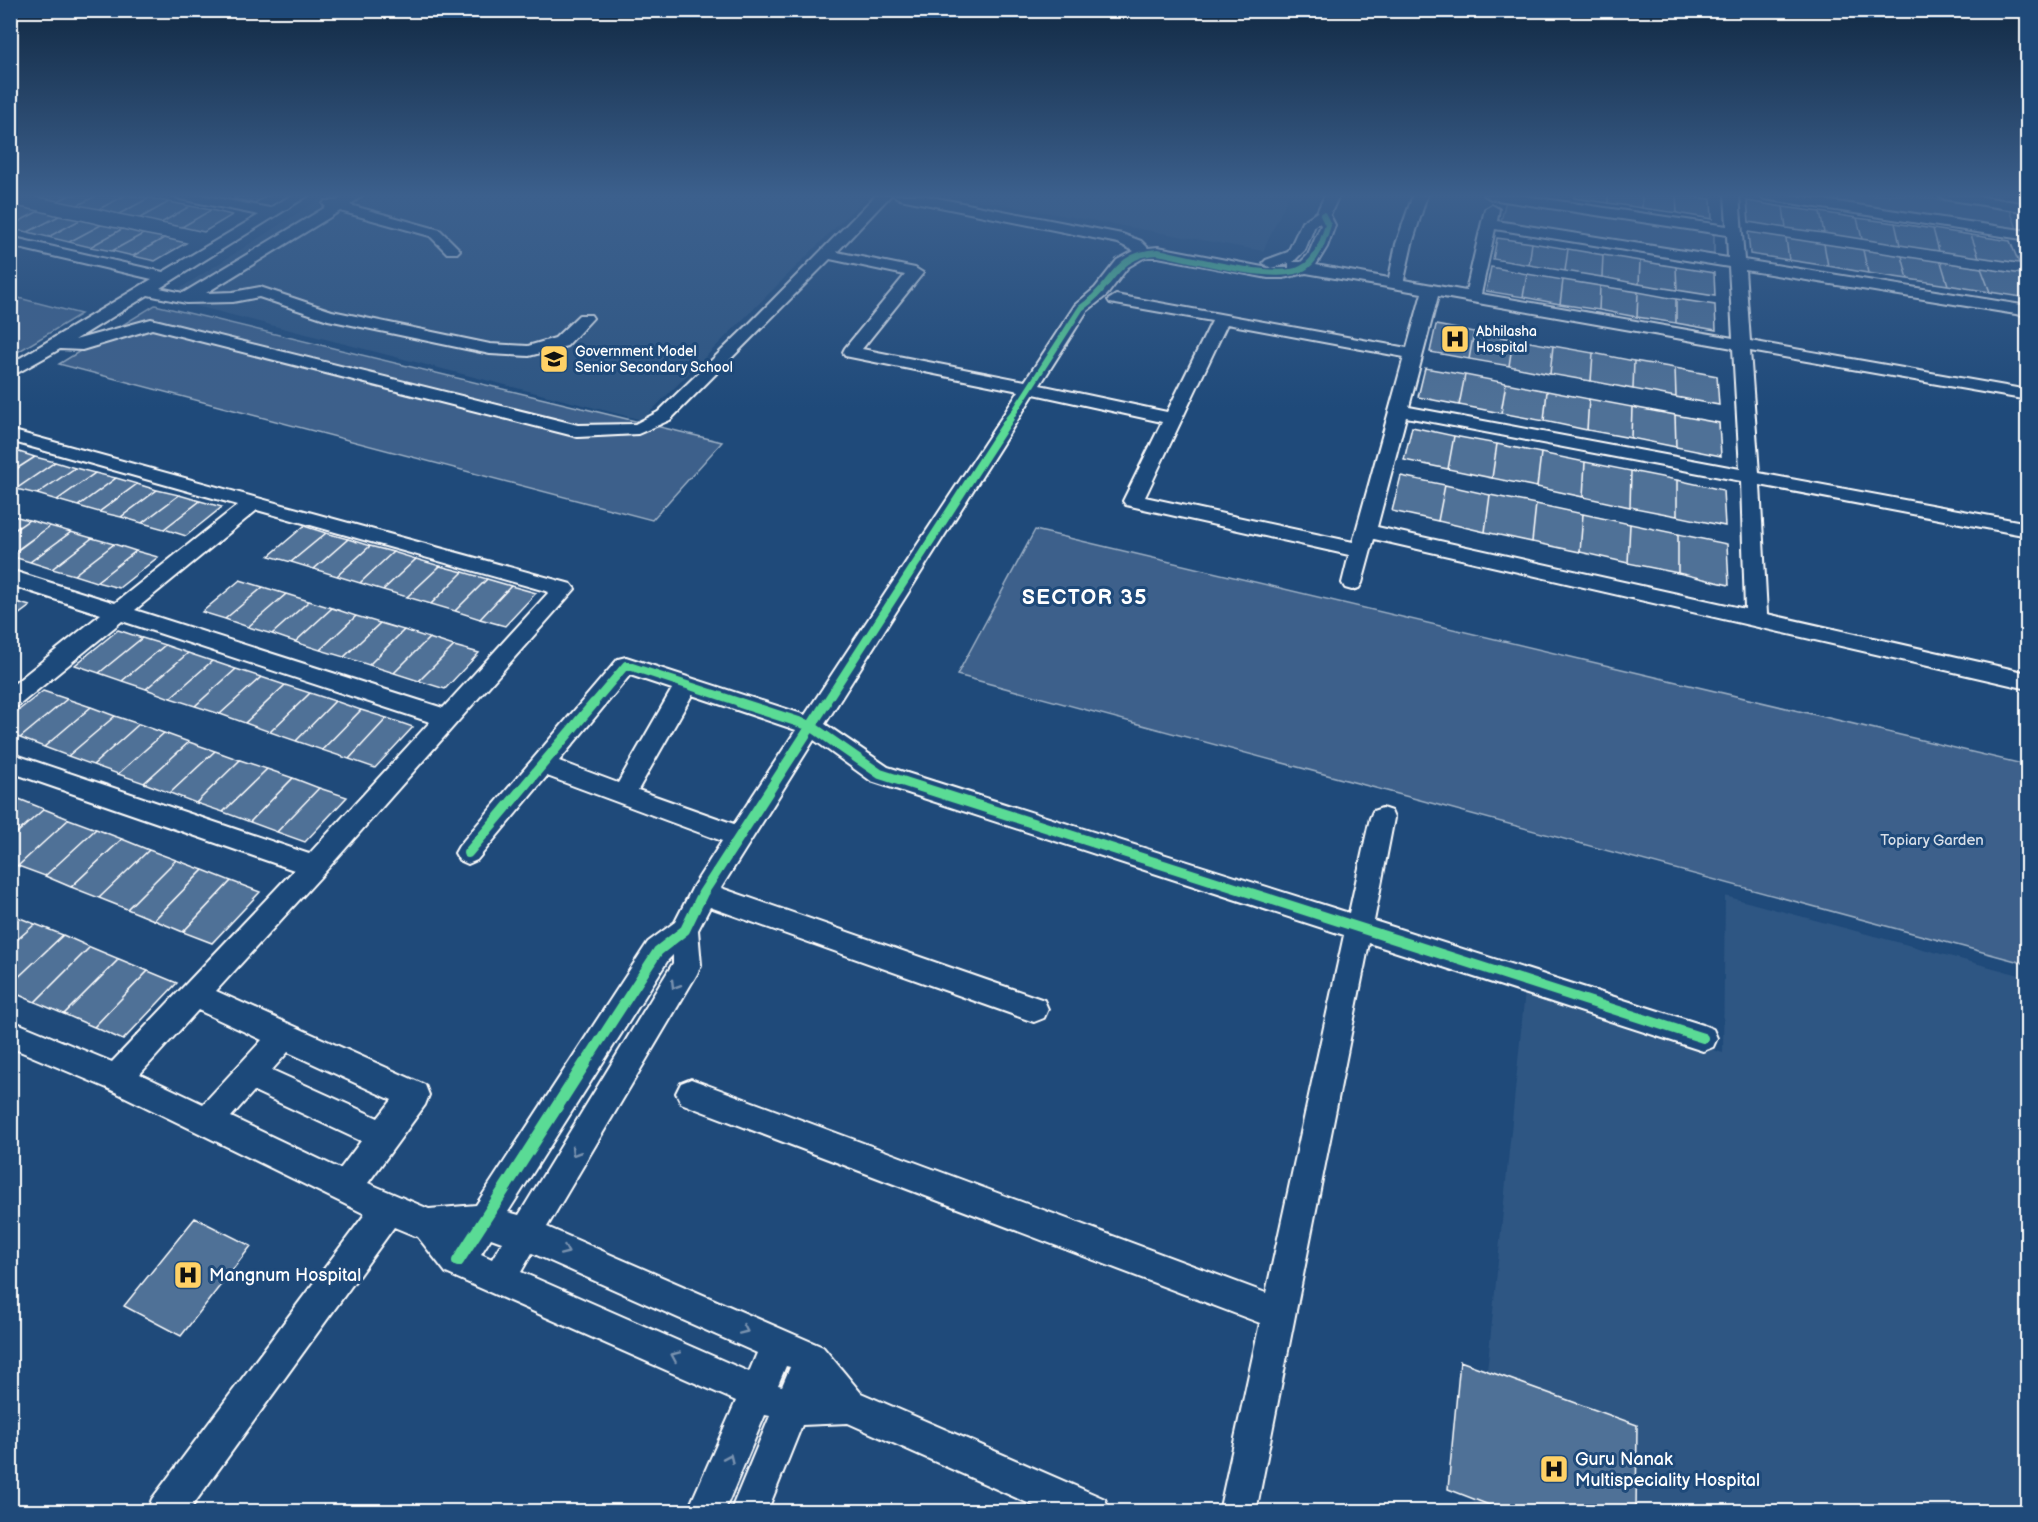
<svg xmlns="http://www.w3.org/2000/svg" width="2038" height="1522" viewBox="0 0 2038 1522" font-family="'Balsamiq Sans',sans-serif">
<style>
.built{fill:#2e5683}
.green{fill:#3c618b;stroke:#9eb0c5;stroke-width:1.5}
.building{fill:#507197;stroke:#fff;stroke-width:1.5}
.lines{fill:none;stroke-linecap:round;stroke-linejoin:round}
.minor-casing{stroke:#fff;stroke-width:4}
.minor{fill:#1f4a7a;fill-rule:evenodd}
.cycleway-far3-casing{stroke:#1f4a7a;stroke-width:8}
.cycleway-far2-casing{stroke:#1f4a7a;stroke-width:10}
.cycleway-far1-casing{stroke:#1f4a7a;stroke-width:14}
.cycleway-casing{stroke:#1f4a7a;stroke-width:16}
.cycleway-far3{stroke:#5adb95;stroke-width:6}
.cycleway-far2{stroke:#5adb95;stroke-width:8}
.cycleway-far1{stroke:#5adb95;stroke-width:10}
.cycleway{stroke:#5adb95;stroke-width:12}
.oneway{stroke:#7992af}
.labels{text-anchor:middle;stroke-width:6;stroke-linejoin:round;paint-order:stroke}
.far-poi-label{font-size:14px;fill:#fff;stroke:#1f4a7a;text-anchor:start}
.park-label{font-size:15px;fill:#d8dfe8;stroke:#1f4a7a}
.near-poi-label{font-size:18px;fill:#fff;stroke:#1f4a7a;text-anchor:start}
.district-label{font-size:21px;font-weight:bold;letter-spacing:1.5px;fill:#fff;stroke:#1f4a7a}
</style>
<rect width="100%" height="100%" fill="#1f4a7a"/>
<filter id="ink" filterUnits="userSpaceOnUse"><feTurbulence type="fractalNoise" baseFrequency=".0167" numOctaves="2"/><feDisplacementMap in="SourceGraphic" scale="12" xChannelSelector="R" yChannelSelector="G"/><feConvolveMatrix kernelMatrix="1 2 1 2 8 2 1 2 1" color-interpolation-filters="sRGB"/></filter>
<g filter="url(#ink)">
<path class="built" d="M326,195H838L864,199L642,420L165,298Z
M949,195H1289L1263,251Z
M1725,896L2027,977V1511L1473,1512L1525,991L1723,1053Z"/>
<path class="green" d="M1778,195H1906L2010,210L2018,231Z
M1506,200L1714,234V256L1501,221Z
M11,296L81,314L11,356Z
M155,305L722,442L652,520L59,364Z
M1035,530L2027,765V964L957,675Z"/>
<path class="building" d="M42,195H70L58,201L38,197Z
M70,195H98L78,205L58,201Z
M98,195H126L99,209L78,205Z
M126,195L149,198L119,214L99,209Z
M240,195H268L255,203L234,199Z
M1574,195H1608V203L1574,198Z
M1608,195H1642V208L1608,203Z
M1642,195H1676L1677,213L1642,208Z
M1676,195L1711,199L1712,219L1677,213Z
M149,198L169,202L140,218L119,214Z
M1747,201L1783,207L1786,228L1749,222Z
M169,202L190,206L161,223L140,218Z
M190,206L211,210L182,227L161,223Z
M19,207L39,211L10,226V211Z
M1783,207L1820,212L1824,233L1786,228Z
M211,210L232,215L204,232L182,227Z
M39,211L59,216L28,232L10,229V226Z
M1820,212L1857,218L1862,239L1824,233Z
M59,216L80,220L48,237L28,232Z
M1857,218L1895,223L1900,245L1862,239Z
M80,220L101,225L69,242L48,237Z
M1895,223L1933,229L1939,251L1900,245Z
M101,225L122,229L90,247L69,242Z
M122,229L143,234L112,251L90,247Z
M1933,229L1971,235L1979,257L1939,251Z
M1748,232L1786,238L1789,260L1750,254Z
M143,234L164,238L133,256L112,251Z
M1971,235L2010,241L2019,263L1979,257Z
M164,238L186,243L155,261L133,256Z
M1497,238L1532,243L1529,265L1493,259Z
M1786,238L1824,244L1828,266L1789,260Z
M1532,243L1568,249L1565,271L1529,265Z
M1824,244L1863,250L1868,273L1828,266Z
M1568,249L1603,255L1602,277L1565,271Z
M1863,250L1902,256L1908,279L1868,273Z
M1603,255L1640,261L1639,284L1602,277Z
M1902,256L1941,262L1948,285L1908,279Z
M1640,261L1676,267L1677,290L1639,284Z
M1941,262L1981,268L1990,292L1948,285Z
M1491,267L1527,274L1523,297L1486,291Z
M1676,267L1714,273L1715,296L1677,290Z
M1981,268L2022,274L2028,289V298L1990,292Z
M1527,274L1563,280L1560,304L1523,297Z
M1563,280L1600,286L1599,310L1560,304Z
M1600,286L1638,292L1637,317L1599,310Z
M1638,292L1676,299V323L1637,317Z
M1676,299L1715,305L1716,330L1676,323Z
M1436,325L1474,332L1469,359L1430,352Z
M1474,332L1513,339L1509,366L1469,359Z
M1513,339L1553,346L1550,374L1509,366Z
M1553,346L1593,353L1591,381L1550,374Z
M1593,353L1634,361L1633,389L1591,381Z
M1634,361L1675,368L1676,397L1633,389Z
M1425,368L1465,375L1459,405L1418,397Z
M1675,368L1717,376L1719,405L1676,397Z
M1465,375L1506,383L1501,413L1459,405Z
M1506,383L1547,391L1544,421L1501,413Z
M1547,391L1589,399L1587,430L1544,421Z
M1589,399L1632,407L1631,438L1587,430Z
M1632,407L1675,415L1676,447L1631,438Z
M1675,415L1719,423L1721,456L1676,447Z
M1412,427L1454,436L1448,469L1404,460Z
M1454,436L1497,444L1492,478L1448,469Z
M1497,444L1541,453L1537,487L1492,478Z
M16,451L35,457L10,473V455Z
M1541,453L1585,462L1583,497L1537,487Z
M35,457L55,462L16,489L10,487V473Z
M55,462L75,468L37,494L16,489Z
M1585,462L1631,471L1630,507L1583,497Z
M75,468L95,473L57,500L37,494Z
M1631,471L1677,480V516L1630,507Z
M95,473L116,478L78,506L57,500Z
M1401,476L1445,485L1438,521L1392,511Z
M116,478L137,484L99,512L78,506Z
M1677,480L1723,490L1725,526L1677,516Z
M137,484L157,490L121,517L99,512Z
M1445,485L1490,495L1485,532L1438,521Z
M157,490L179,495L142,523L121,517Z
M179,495L200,501L164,529L142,523Z
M1490,495L1536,504L1532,542L1485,532Z
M200,501L222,507L186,536L164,529Z
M1536,504L1583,514L1580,552L1532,542Z
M1583,514L1630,524L1628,563L1580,552Z
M10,515L29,520L10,533Z
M29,520L50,526L10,555V533Z
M1630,524L1678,534V573L1628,563Z
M50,526L71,532L30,562L10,556Z
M304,526L326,533L291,562L269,556Z
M71,532L92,538L52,569L30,562Z
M326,533L348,539L314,569L291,562Z
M1678,534L1727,544L1729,585L1678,573Z
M92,538L114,544L74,575L52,569Z
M348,539L370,546L337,576L314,569Z
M114,544L136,551L96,582L74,575Z
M370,546L393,552L360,583L337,576Z
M136,551L158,557L119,588L96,582Z
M393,552L416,559L383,590L360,583Z
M416,559L440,566L407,597L383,590Z
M440,566L463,572L431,604L407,597Z
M463,572L487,579L455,611L431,604Z
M487,579L511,586L480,619L455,611Z
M240,580L263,587L225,619L202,612Z
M511,586L536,593L505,626L480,619Z
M263,587L286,594L248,627L225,619Z
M286,594L309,601L272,634L248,627Z
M10,600L30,606L10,621Z
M309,601L332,608L295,642L272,634Z
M332,608L356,616L320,650L295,642Z
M356,616L380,623L344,657L320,650Z
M380,623L404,630L369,665L344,657Z
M118,630L142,638L99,673L75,665Z
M404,630L429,638L394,673L369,665Z
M142,638L165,645L122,681L99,673Z
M429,638L454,646L419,681L394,673Z
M165,645L188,653L146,689L122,681Z
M454,646L479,653L445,689L419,681Z
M188,653L212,661L170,698L146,689Z
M212,661L236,669L195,706L170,698Z
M236,669L261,677L220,714L195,706Z
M261,677L285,685L245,723L220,714Z
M285,685L310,693L270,732L245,723Z
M43,691L67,699L20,738L10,734V717Z
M310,693L335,701L296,741L270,732Z
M67,699L91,707L44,747L20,738Z
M335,701L361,710L322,750L296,741Z
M91,707L115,716L68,756L44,747Z
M361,710L387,718L349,759L322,750Z
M115,716L139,724L93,765L68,756Z
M387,718L413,727L375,768L349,759Z
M139,724L164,733L118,774L93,765Z
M164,733L189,742L144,783L118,774Z
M189,742L215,751L170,793L144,783Z
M215,751L240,760L196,803L170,793Z
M240,760L267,769L223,812L196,803Z
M267,769L293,778L250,822L223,812Z
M293,778L319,788L277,832L250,822Z
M319,788L347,797L305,842L277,832Z
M19,799L44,809L10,839V807Z
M44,809L69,819L18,866L10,863V839Z
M69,819L96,829L45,876L18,866Z
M96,829L122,839L71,887L45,876Z
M122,839L149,850L99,898L71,887Z
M149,850L176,860L127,909L99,898Z
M176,860L203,870L154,920L127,909Z
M203,870L231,881L183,932L154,920Z
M231,881L260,892L212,943L183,932Z
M10,914L35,924L10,946Z
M35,924L63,935L10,985V946Z
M63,935L90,947L35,1002L10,991V985Z
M90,947L119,959L64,1014L35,1002Z
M119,959L148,971L94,1027L64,1014Z
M148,971L177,983L123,1040L94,1027Z
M195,1218L251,1246L181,1336L124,1306Z
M1460,1361L1637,1425L1636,1512H1507L1448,1489Z"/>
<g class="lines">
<g class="minor-casing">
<path id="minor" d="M173,195H201L270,208L292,195H309L160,288L183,293L326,207L323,204L325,201H336L346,195H363L350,205L440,230L460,250L457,253H447L430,236L340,211L206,293L233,292L260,287L332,311L490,344L528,346L555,338L579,315H591L593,318L567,346L529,356L490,354L328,320L259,297L233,302L186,303L148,295L75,340L151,319L578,425L635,424L658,412L749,324L876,195H891L837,252L915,268L923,273L862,349L1025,381L1075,305L1095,288L1117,260L1134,251L1118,243L900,199L893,195H921L1122,234L1141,241L1148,248L1158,247L1268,268H1289V263L1271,268L1263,263L1266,260L1288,252L1302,222L1317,212L1325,195H1339L1330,215L1335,225L1327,247L1316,265L1389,278L1396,244L1413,195H1427L1412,244L1404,280L1466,291L1485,209L1492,205L1499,209L1497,221L1728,258L1727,235L1491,199L1484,195H1518L1727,226L1725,195H1739L1744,260L2028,306V316L1745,270L1750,341L2028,390V400L1750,351L1759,473L2028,523V536L1760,485L1767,614L2028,673V689L1374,539L1362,583L1359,588L1352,590L1345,588L1342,583L1349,555L1126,505L1123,501L1162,422L1034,394L825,724L888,767L1349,913L1370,818L1373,811L1382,808L1391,811L1394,818L1374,921L1703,1025L1713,1029L1717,1038L1713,1047L1703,1051L1369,943L1256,1512H1219L1260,1323L691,1107L681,1103L676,1093L681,1083L691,1079L1266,1293L1344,935L871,781L814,740L721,888L1044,1000L1048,1009L1044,1018L1034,1022L710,907L698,930L701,965L697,974L547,1227L823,1347L861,1393L1105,1499L1110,1512H1048L848,1423L802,1425L767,1512H730L770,1416L765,1415L724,1512H687L736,1401L446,1273L418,1237L394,1227L188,1512H147L152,1499L365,1214L107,1088L10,1047V1020L112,1062L294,870L10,772V753L309,854L430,722L122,621L18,706L10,708V687L101,614L10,585V570L115,603L238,505L10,441V430L571,584L575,589L323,874L216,991L425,1085L429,1095L425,1105L368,1183L429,1209L476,1205L648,942L675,922L694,885L722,841L547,776L477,860L468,864L459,860L455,853L459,846L618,659L626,657L805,715L1019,391L845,356L843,352L845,348L905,275L830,259L670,420L638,434L578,437L152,329L82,350L60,349L10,377V364L152,279L10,246V237L163,272L259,215L180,199ZM1319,223L1321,225L1308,255L1301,262H1293L1305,250L1315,225ZM1495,229L1729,267L1733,338L1481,294ZM1145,257H1158L1268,278H1283L1306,273L1422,293L1407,348L1116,295L1108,300L1110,303L1212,321L1167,412L1040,385L1087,311L1107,295L1128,267ZM1438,296L1733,348L1740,469L1409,407ZM1227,324L1404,357L1353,542L1145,497ZM1406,417L1741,481L1745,609L1377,527ZM257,510L549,592L443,708L135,610ZM630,675L672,689L618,783L559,761ZM692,695L796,730L734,824L638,790ZM673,955V963L519,1215L508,1212L668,960ZM198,1010L262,1040L203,1104L140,1074ZM288,1052L392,1100L378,1118L272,1070ZM254,1091L361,1141L340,1169L231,1117ZM491,1238L502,1242L492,1259L481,1254ZM532,1253L757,1353L749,1372L521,1272ZM786,1366L790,1367L782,1386L778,1385Z
M1757,195H1791L2028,231V240L1764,199Z
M1938,195H1971L2028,204V212L1945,199Z"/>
</g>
<use href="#minor" class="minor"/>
<g class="cycleway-far3-casing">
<path id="cycleway-far3" d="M1009,420L1081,308C1114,286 1113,254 1158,252C1188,258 1279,283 1303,268C1318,260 1323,240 1328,225L1323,215"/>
</g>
<g class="cycleway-far2-casing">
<path id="cycleway-far2" d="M593,704L626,665L745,704
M825,704L1010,418"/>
</g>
<g class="cycleway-far1-casing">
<path id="cycleway-far1" d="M740,703L811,726L880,774L1703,1038
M468,853L594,703
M584,1065L658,951L685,930L703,893L826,703"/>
</g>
<g class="cycleway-casing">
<path id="cycleway" d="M458,1261L585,1063"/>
</g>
<use href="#cycleway-far3" class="cycleway-far3"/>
<use href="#cycleway-far2" class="cycleway-far2"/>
<use href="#cycleway-far1" class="cycleway-far1"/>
<use href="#cycleway" class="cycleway"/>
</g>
<defs><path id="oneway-chevron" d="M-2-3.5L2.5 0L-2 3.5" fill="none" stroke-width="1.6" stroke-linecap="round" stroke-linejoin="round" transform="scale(1.5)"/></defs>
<g class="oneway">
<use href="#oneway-chevron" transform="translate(675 985) rotate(121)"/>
<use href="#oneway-chevron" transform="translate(575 1152) rotate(121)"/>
<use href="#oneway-chevron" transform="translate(565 1251) rotate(24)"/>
<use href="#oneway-chevron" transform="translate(744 1330) rotate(24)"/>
<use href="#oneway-chevron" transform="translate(675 1356) rotate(-156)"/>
<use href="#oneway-chevron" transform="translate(729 1458) rotate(-66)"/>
</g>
</g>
<linearGradient id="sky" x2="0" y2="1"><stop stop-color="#112943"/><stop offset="0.48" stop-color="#3c608d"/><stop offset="1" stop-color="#3c608d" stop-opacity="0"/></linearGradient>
<rect width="2038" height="408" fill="url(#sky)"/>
<defs>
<g id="hospital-square" transform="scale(1.5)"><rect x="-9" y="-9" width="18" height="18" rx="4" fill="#ffd166" stroke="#1f4a7a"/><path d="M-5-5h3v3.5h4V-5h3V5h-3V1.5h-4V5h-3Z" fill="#111"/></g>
<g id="school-square" transform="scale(1.5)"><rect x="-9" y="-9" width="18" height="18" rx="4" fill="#ffd166" stroke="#1f4a7a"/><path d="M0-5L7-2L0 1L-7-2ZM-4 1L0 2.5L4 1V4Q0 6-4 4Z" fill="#111"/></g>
</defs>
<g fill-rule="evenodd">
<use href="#hospital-square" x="1455" y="339"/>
<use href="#school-square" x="554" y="359"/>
<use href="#hospital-square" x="188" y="1275"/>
<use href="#hospital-square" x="1554" y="1469"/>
</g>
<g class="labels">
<g class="far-poi-label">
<text x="1476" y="336">Abhilasha<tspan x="1476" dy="16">Hospital</tspan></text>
<text x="575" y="356">Government Model<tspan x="575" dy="16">Senior Secondary School</tspan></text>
</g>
<g class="park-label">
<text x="1932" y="845">Topiary Garden</text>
</g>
<g class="near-poi-label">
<text x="209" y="1281">Mangnum Hospital</text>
<text x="1575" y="1465">Guru Nanak<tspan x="1575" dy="21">Multispeciality Hospital</tspan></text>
</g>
<g class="district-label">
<text x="1085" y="604">SECTOR 35</text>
</g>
</g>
<rect width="2038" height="1522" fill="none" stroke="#1f4a7a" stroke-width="36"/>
<rect x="18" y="18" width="2002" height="1486" fill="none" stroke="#fff" stroke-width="2" filter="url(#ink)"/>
</svg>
